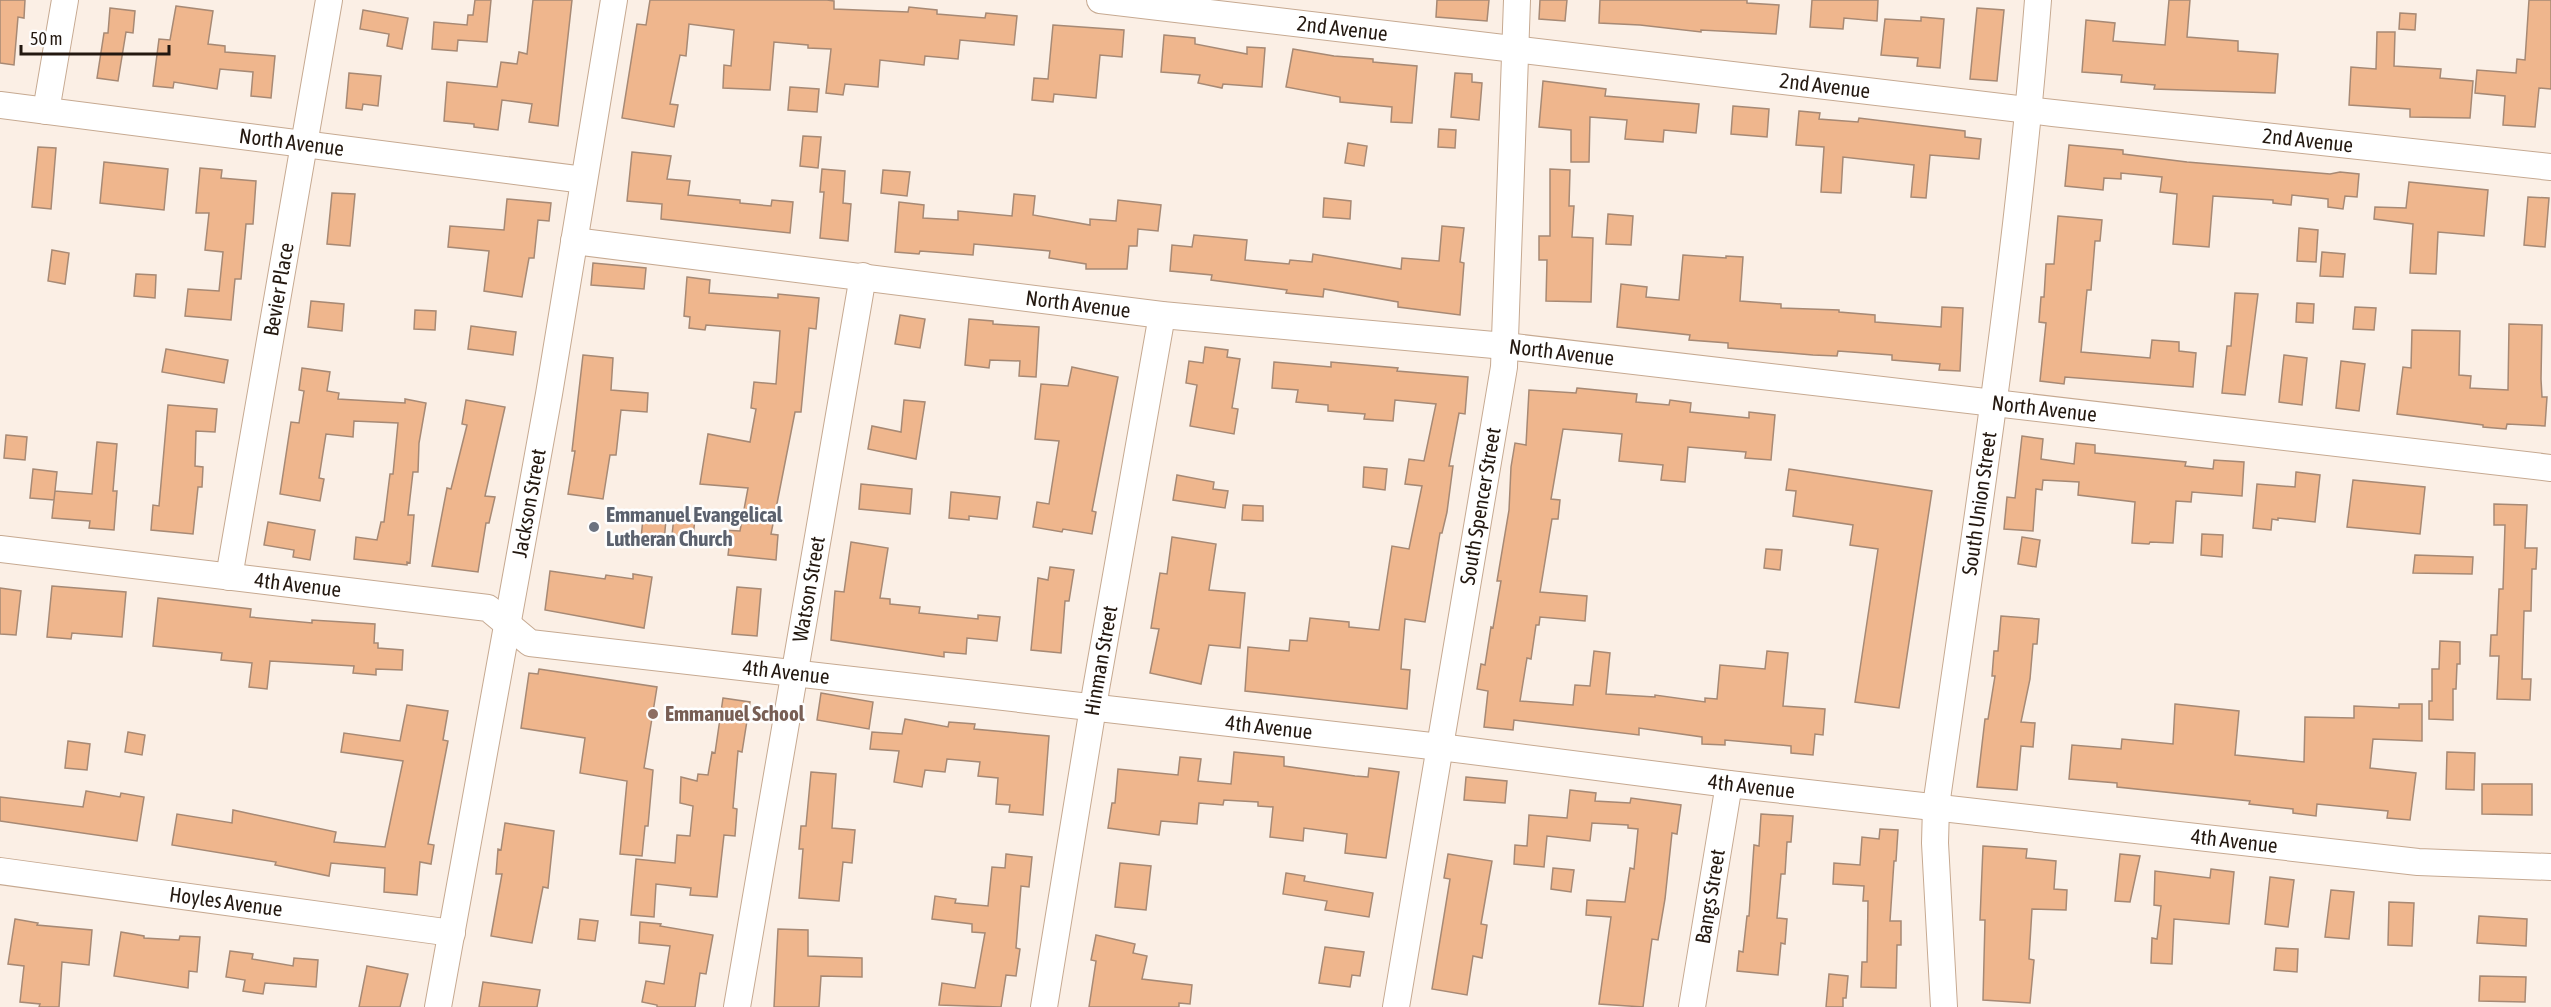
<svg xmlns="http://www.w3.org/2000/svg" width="2551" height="1007" viewBox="0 0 2551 1007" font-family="'Asap Condensed',sans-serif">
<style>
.building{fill:#efb68d;stroke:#a78974;stroke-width:1.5}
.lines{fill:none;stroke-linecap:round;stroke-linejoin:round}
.minor-casing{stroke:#c6a991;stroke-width:28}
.minor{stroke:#fff;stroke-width:26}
.worship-dot{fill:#6b7280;stroke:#fefefe;stroke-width:2}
.education-dot{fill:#8d6e63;stroke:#fefefe;stroke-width:2}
.labels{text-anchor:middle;stroke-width:5;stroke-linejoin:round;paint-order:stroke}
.street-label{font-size:21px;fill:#231810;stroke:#fefefe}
.worship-label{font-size:21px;font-weight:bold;fill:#5b616d;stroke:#fefefe;text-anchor:start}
.education-label{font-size:21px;font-weight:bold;fill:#785e54;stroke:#fefefe;text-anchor:start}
</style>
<rect width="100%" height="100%" fill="#fbefe5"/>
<path class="building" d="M0,0H25L24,18L18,17L14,65L0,63Z
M475,0H491L487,42L458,40L457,51L432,49L434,22L467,25L468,15H473Z
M533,0H572L558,126L529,122L532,104L502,100L498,130L474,127V124L444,121L447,82L497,87L501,62L517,64L519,52L527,54Z
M650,0H827L834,1V9L908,12L909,7L937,10V14L985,18L986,13L1017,16L1014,45L960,40L958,59L925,56L924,65L880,60L878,87L845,84L843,95L826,93L831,49L808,48V45L774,42L770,90L723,88L724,65L731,66L734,30L689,24L686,56L680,55L670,104L678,105L674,127L622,118L637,24L646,25Z
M1437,0H1489L1487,21L1436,17Z
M1540,0H1567L1565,21L1539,19Z
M1600,0H1747V3L1779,5L1776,34L1701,30V32L1640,25L1599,23Z
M1812,0H1878L1877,21L1844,18L1843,29L1810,27Z
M2169,0H2190L2187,37L2238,41V51L2278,54L2275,93L2154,89L2155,85L2121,82L2122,75L2082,72L2086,20L2115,23L2113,41L2165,45Z
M2529,0H2551V89L2539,88L2535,127L2503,125L2505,96L2475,93L2477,70L2516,73L2517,59L2525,60Z
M176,6L213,11L208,44L225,46V52L275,56L271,98L251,96L253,72L220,69L217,89L174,82L173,88L153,86L159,39L170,40Z
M110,8L135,11L133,33L126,32L118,81L97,78L104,33H108Z
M1977,8L2004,10L1997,81L1970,79Z
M363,10L408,18L402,49L387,46L389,34L360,29Z
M2400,13L2416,14L2415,30L2399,29Z
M1921,17L1944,19L1940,68L1917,66L1918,58L1881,55L1885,19L1921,21Z
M1053,25L1124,30L1122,57L1100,55L1096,98L1054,94L1053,102L1032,100L1034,78L1048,79Z
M2377,32H2395L2394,66L2441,69L2440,78L2473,81L2470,118L2410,117V109L2349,105L2351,67L2376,69Z
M1164,35L1195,38V44L1247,54V47L1265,48L1262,87L1223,84L1222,88L1198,83L1200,75L1161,72Z
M1293,49L1334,56L1373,59V62L1417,66L1412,123L1391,122L1392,107L1340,102V97L1286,87Z
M349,73L381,76L378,106L363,104L362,110L346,108Z
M1455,73L1472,74V82L1482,83L1479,120L1451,117Z
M1543,81L1606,89L1605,96L1699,104L1696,133L1664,130L1663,142L1625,139L1627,120L1590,117L1589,162H1571V130L1539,127Z
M790,87L819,89L817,112L788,110Z
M1733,106L1769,109L1767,137L1731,134Z
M1799,111L1820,113L1819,119L1858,122L1859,118L1965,131V137L1981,139L1979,159L1930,155L1926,198L1911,197L1914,165L1843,157L1841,193L1821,192L1824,147L1796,145Z
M1439,129L1456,130L1455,148L1438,147Z
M803,136L821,137L818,168L800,166Z
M1348,143L1367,146L1364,166L1345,163Z
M2069,145L2123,150V154L2187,162L2330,174L2340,172L2359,174L2357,197L2345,196L2343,209L2328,207V199L2292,195L2291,205L2273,203V200L2213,196L2209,247L2173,244L2177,194L2160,192L2162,177L2121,173V179L2104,178L2103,190L2065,186Z
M38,147L56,148L51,209L32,207Z
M632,152L671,156L667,179L690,181L688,195L740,200V203L771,206L772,200L793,202L790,233L661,219L662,204L627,201Z
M104,162L168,169L164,210L100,203Z
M200,168L222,170L221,178L256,181L253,224H246L241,279H235L231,320L185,316L188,289L219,291L223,252L205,250L209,213H196Z
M822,169L845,171L843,203L851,204L848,241L820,238L824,192H820Z
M1550,169L1570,170L1569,206H1574L1572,237L1593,238L1591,302L1546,301L1547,260H1539V236H1550Z
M883,170L910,172L907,196L881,193Z
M2409,182L2488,190L2484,236L2438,232L2436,274L2410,273L2413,224L2374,219L2375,207L2406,208Z
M332,193L355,194L350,246L327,244Z
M1014,194L1035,196L1033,215L1090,225V219L1116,221L1118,200L1161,205L1158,231L1138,229L1137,246H1129L1127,269H1086V264L1049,258L1050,251L974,244L973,255L920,251L919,254L895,252L899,202L924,205L923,218L958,220V211L1012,216Z
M2528,197L2549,198L2545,247L2524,245Z
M1324,198L1351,201L1350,219L1323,217Z
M507,199L551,203L549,221L538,220L534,258H529L522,297L484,291L489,251L448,247L450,226L504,230Z
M1608,214L1633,216L1631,245L1606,244Z
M2058,216L2102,220L2100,241H2095L2091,290H2087L2081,352L2150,358L2152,340L2179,342V351L2196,353L2193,387L2065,377L2064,384L2040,381L2046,323L2039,322L2041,297H2044L2046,264H2054Z
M1442,226L1464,228L1460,262L1464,263L1460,315L1398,307V302L1324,289L1323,297L1286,293L1287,290L1211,280L1212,275L1170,271L1172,245L1192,247L1194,235L1247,240L1245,260L1289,264L1290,260L1312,262L1313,254L1401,269L1402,258L1439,261Z
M2299,228L2318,230L2316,262L2297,261Z
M52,250L69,253L65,284L48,281Z
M2322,252L2345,254L2343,277L2320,276Z
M1683,255L1726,258V256L1743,257L1740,301L1781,304V308L1839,310V312L1875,315V322L1941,327L1942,307L1963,308L1960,371L1939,370L1940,364L1892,360V355L1838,351L1837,356L1813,355L1728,348V343L1689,340L1690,335L1617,327L1621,284L1647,287L1646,297L1679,300Z
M593,263L646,268L644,289L591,285Z
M136,274L156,275L155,298L134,296Z
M687,277L710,280L709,293L778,298V294L819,298L816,329L809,328L801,412H795L771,534L778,535L776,560L728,555L729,547L720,546L722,530L740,531L748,488L700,484L708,434L750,442L756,409L751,408L754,382L776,384L780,331L706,325L705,330L689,328L690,317L684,316Z
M2235,293L2258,294L2245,395L2222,393L2227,346H2231Z
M311,301L344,304L342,331L308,327Z
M2297,303L2314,304L2313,323L2296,322Z
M2355,307L2376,308L2374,330L2353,329Z
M415,310L436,311L435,330L414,329Z
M900,315L925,319L920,348L895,344Z
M969,319L993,321V324L1039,327L1036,377L1019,376L1020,361L990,360L989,368L965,365Z
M2509,324L2542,325L2541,379L2542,397H2547L2545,426L2507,424L2506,429L2483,427V425L2397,414L2403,367L2411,368L2412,330L2460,331L2459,375L2471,376L2470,388L2508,390Z
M471,326L516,332L513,355L468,349Z
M1205,347L1228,350L1227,357L1240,359L1232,408L1238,409L1234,434L1190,426L1197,385L1186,383L1189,361L1203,363Z
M166,349L228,360L224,383L162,372Z
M583,355L613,358L611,390L648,393L647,412L621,410L616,455H610L603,499L568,494L575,451H572Z
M2284,355L2307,358L2302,405L2279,402Z
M2341,361L2365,364L2359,411L2336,408Z
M1274,362L1331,367V362L1398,368L1397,371L1468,377L1465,414L1459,413L1449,466H1453L1447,512L1442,533H1440L1425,622L1405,619L1401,669L1410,670L1407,709L1245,691L1248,647L1289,651L1290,640L1307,641L1310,618L1349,622V627L1379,630L1392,546L1409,549L1422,486L1405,484L1409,459L1424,461L1436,404L1395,400L1393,421L1364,419L1365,414L1328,411V405L1296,402L1298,390L1272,388Z
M1072,367L1118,377L1092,511L1096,512L1092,534L1063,529L1062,532L1033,527L1037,502L1049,504L1059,441L1035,439L1041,384L1068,386Z
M302,368L330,372L327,391L339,393L338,399L405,403V399L426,403L419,443L418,472H413L408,515H414L410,563L407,562V565L354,559L356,537L377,540L381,522H384L390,474H393L398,423L354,421L353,437L326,434L319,478L324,479L320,501L280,494L291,422L299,423L304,391L299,390Z
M1577,388L1637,394L1636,402L1669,405L1670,400L1691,403L1690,412L1749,418V412L1775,415L1771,460L1745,458L1746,452L1688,447L1685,482L1661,480L1663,465L1619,461L1622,434L1563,429L1551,499L1560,500L1558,519H1552L1540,592L1587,596L1585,621L1540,617L1539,625H1536L1531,659L1527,658L1520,701L1573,705L1575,685L1590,686L1594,651L1610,653L1606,694L1655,697V695L1705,702V698L1717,699L1720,665L1765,669L1767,651L1788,653L1783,706L1825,709L1823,735L1815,734L1813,755L1791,753V746L1725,740V745L1702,744V737L1639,728V735L1514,720L1513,730L1484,727L1488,691L1477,689L1481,664L1485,665L1491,627L1493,628L1501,581H1497L1509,510L1511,467L1515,443L1526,445L1529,390L1576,393Z
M466,400L505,407L485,496L495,497L489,523H486L478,572L432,566L447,488L451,489L467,425L462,424Z
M904,400L925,402L916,459L868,449L872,426L901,432Z
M168,405L217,409L215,432L196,431L195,466L203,467L202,487H198L193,534L151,530L153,505L159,506Z
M6,435L27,437L25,460L4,458Z
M2022,436L2043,439L2041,459L2074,464L2076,443L2095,445V453L2186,462L2185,466L2213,469L2214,460L2244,462L2242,496L2192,492L2191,502L2176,501L2173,543L2150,542L2149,544L2132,543L2135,502L2078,495L2079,482L2043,480L2042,490L2036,489L2033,531L2004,529L2007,497L2015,498Z
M97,442L117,444L113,491H117L114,530L89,528L90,521L52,518L55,491L92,494Z
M1364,467L1387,469L1385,490L1363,487Z
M33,469L57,472L54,500L30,498Z
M1789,469L1932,491L1899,708L1855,702L1878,549L1850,545L1853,525L1793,516L1796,491L1786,490Z
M2296,472L2320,475L2315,522L2278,518V520L2272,519L2271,530L2253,528L2257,484L2295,487Z
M1177,475L1214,482L1213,489L1228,491L1225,508L1173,500Z
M2353,480L2425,487L2420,534L2347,527Z
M861,484L912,489L910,514L859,509Z
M951,492L1000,497L997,519L969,516V520L949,518Z
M2494,504L2527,505L2525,548H2537L2536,569H2532L2531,611H2524L2522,679H2531L2530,700L2497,699L2499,656H2490L2491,635H2497L2499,589H2503L2505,525H2494Z
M1243,505L1263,506V521L1242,520Z
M674,517L695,519L693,537L672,535Z
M643,518L666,520L664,541L641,539Z
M268,522L315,530L310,560L293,557L294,550L264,545Z
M2202,534L2223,535L2222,557L2201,555Z
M1172,537L1216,544L1209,590L1245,593L1240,648L1209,645L1201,684L1150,673L1159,629L1151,628L1155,603L1160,573L1167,574Z
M2022,537L2040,540L2036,567L2018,564Z
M851,542L888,548L880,598L890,599V604L920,607L919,613L978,619V615L1000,617L997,641L967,638L966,654L944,652V657L831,640L835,591L844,592Z
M1766,549L1782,550L1780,570L1764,568Z
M2415,555L2473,557L2472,574L2413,573Z
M1050,567L1074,570L1069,601H1065L1061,653L1031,650L1038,578L1048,580Z
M550,571L605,579L606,575L633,579V574L652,577L644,628L545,610Z
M52,586L126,592L122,637L72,633L71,639L47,637Z
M737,587L761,589L757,636L732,634Z
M0,588L21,591L16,635L0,634Z
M158,598L251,609L250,617L312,623V620L375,624L374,643H378V648L403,650L402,670L376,669V675L353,673L354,666L270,661L267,689L249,687L252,663L221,660L222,653L153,646Z
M2001,616L2039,619L2037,644H2033L2030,679L2021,722L2035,723L2033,747L2021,746L2017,790L1977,787L1985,719H1988L1995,676H1992L1994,651H1998Z
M2440,641L2460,642V664H2457L2456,689H2453V720L2429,719V701H2432V669H2439Z
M539,669L657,687L644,768L653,770L648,826H645L642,856L620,854L627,781L580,773L585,738L521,728L529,673L538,674Z
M821,693L873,702L869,729L817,720Z
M723,698L750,702L742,752L738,751L733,808L737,809L735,836L724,835L717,897L690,895L691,888L656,884L654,917L631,915L636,859L675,863L677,835L690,836L693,806L680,803L681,777L697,781L698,774L708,775L712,752L715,753Z
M2175,704L2239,711L2235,755L2304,762L2305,717L2354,718V706L2399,708V704H2422V741L2373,739L2370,768L2416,773L2410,820L2387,818L2388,811L2317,804L2316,816L2293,813V809L2249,804L2250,801L2117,787V783L2069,779L2072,745L2121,749L2122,739L2173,744Z
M407,705L448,711L443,740L448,741L428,844L434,845L431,864L420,862L417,895L384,892L385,868L331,863L329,876L275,865L276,862L172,845L177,814L232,823L233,810L336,832L334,842L385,847L403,761L341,752L344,733L400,741Z
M905,719L948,727L949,722L975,724L974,729L1049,736L1043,815L1009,812L1010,805L996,804L998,778L978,776L980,762L947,759L945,772L925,770L922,787L894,782L899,751L870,749L872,732L902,734Z
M128,732L145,735L142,755L125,752Z
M68,741L90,744L87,770L65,768Z
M1234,752L1284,757V766L1355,776L1368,777L1369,768L1399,772L1386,858L1345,853L1347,834L1304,828L1303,841L1270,837L1273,807L1258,806V802L1224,800L1223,805L1199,803L1197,824L1161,821L1159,835L1108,828L1112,803H1115L1118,769L1178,775L1180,757L1201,759L1198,781L1231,784Z
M2447,752L2475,753L2474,790L2446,789Z
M811,772L836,774L832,828L855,830L852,863L843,862L839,901L799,898L803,849H799L801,826H806Z
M1466,777L1507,781L1505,803L1464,800Z
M2482,784H2532V815L2482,814Z
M1570,790L1596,793L1595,801L1630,803L1631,798L1681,805L1677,834L1672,833L1665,899L1658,940L1652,939L1643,1007L1599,1004L1611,917L1586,915L1587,900L1625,902L1630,868L1634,869L1638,829L1628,828V825L1592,823L1590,841L1547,836L1544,867L1514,864L1515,845L1527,846L1529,815L1567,818Z
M86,791L120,797L121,793L144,797L137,841L0,821V797L83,807Z
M1761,814L1793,816L1791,842H1787L1785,874H1781L1777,918L1787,919L1785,944L1781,943L1778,975L1737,971L1739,951L1743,952L1747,916H1749L1754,845L1759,846Z
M505,823L554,831L548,888L543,887L532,943L491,936L502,874H496L498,849L501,850Z
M1880,829L1898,830L1896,861H1894L1890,921H1901V945H1897L1896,988L1861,987L1862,962H1867L1868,901H1863L1864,886L1833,884L1834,863L1860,865L1862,837L1879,839Z
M1983,846L2027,849L2026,858L2056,861L2054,889L2067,890L2066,910L2032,909L2029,959L2034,960L2030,1003L1983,1000L1985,920H1980Z
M1006,854L1032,857L1029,887L1021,886L1016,948L1020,949L1016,976L1006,975L1001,1007L939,1005L942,983L975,988L985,933L972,932V924L932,919L935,896L956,899L955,903L988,906L992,867L1005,868Z
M1448,854L1492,861L1481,924L1487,925L1482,958L1473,956L1467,995L1432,989L1450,879L1444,878Z
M2120,854L2140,856L2130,902L2115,901Z
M1120,863L1151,866L1146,910L1115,907Z
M1553,868L1574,870L1571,892L1551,889Z
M2211,869L2234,872L2229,924L2174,919L2172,964L2151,963L2152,938L2157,939L2161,906L2154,905L2155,871L2210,878Z
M1286,873L1305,876L1304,881L1373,893L1369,917L1325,910L1327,901L1283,894Z
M2270,877L2294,880L2288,927L2265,924Z
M2331,890L2354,892L2349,939L2325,937Z
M2389,902L2414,903L2412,946L2388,945Z
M2479,916L2527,919L2526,946L2477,943Z
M15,919L38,923L37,925L92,930L89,965L62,962L59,1007H39L40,1004L20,1002L24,966L8,964Z
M580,919L598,921L595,941L578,939Z
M640,922L661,924L660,926L713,935L706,974L700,973L695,1007H657V1005L642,1002L646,981L664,984L670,946L639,943Z
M778,929L808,930V956L862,958V977L821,976L819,1007H774Z
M121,932L144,936V938L179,940L180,936L200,937L197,972L189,971L188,988L114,976Z
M1096,935L1135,944L1133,953L1147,956L1142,979L1192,985L1190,1004L1179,1003V1007H1089L1096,961L1091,960Z
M1325,947L1364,952L1360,976L1352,975L1350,987L1319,983Z
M2276,948L2298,949L2297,972L2274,970Z
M230,951L253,954L252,959L293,966L294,958L318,960L316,987L265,983L263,994L243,991L245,980L226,977Z
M367,966L408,974L400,1007H359Z
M1829,974L1848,976L1846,998H1843V1007H1826Z
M2480,976L2526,977L2525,1002L2479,1001Z
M483,982L540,990L537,1007H479Z"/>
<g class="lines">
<g class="minor-casing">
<g id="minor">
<path id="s1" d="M1100,0L2053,113L2551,167"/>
<path id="s2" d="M0,105L584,180"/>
<path d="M46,111L65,0"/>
<path id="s3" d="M574,241L1162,315L1505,346L2551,468"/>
<path id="s4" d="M0,549L488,608L530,643L1440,747L1729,784L2418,862L2551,867"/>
<path id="s5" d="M229,577L329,0"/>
<path id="s6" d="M0,871L452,933"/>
<path id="s7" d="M438,1007L549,394L614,0"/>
<path id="s8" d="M737,1007L863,276"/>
<path id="s9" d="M1044,1007L1096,689L1162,315"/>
<path id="s10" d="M1396,1007L1504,367L1517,0"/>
<path id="s11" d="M1692,1007L1729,784"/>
<path id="s12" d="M1944,1007L1935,843L1936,806C1974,538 2017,270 2038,0"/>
</g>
</g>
<use href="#minor" class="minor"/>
</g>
<circle class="worship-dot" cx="594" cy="527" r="6"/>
<circle class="education-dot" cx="653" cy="714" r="6"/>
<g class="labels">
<g class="street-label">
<text dy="7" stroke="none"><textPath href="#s1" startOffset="244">2nd Avenue</textPath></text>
<text dy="7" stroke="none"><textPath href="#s1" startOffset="730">2nd Avenue</textPath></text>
<text dy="7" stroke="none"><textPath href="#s1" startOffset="1216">2nd Avenue</textPath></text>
<text dy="7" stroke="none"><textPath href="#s2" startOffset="294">North Avenue</textPath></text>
<text dy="7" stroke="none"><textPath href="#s5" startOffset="292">Bevier Place</textPath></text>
<text dy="7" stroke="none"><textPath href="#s3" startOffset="508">North Avenue</textPath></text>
<text dy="7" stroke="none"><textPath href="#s3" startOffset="994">North Avenue</textPath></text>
<text dy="7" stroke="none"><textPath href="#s3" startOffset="1480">North Avenue</textPath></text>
<text dy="7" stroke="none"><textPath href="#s12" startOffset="507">South Union Street</textPath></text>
<text dy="7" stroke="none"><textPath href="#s7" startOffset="512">Jackson Street</textPath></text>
<text dy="7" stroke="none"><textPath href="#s10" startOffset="508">South Spencer Street</textPath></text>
<text dy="7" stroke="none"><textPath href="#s4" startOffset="300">4th Avenue</textPath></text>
<text dy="7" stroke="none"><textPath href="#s8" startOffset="424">Watson Street</textPath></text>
<text dy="7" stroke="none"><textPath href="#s9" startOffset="351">Hinman Street</textPath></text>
<text dy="7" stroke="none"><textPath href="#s4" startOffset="804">4th Avenue</textPath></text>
<text dy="7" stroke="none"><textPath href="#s4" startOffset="1290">4th Avenue</textPath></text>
<text dy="7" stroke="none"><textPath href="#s4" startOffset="1776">4th Avenue</textPath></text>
<text dy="7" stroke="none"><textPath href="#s4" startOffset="2262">4th Avenue</textPath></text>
<text dy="7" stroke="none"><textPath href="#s11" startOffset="112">Bangs Street</textPath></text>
<text dy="7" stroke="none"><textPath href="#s6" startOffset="228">Hoyles Avenue</textPath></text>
</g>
<g class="worship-label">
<text x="606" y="522">Emmanuel Evangelical<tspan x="606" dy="24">Lutheran Church</tspan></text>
</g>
<g class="education-label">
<text x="665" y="721">Emmanuel School</text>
</g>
</g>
<path d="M21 45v9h148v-9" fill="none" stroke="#231810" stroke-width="3"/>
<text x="30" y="45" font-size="18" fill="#231810" stroke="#fefefe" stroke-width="4.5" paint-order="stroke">50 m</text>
</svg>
